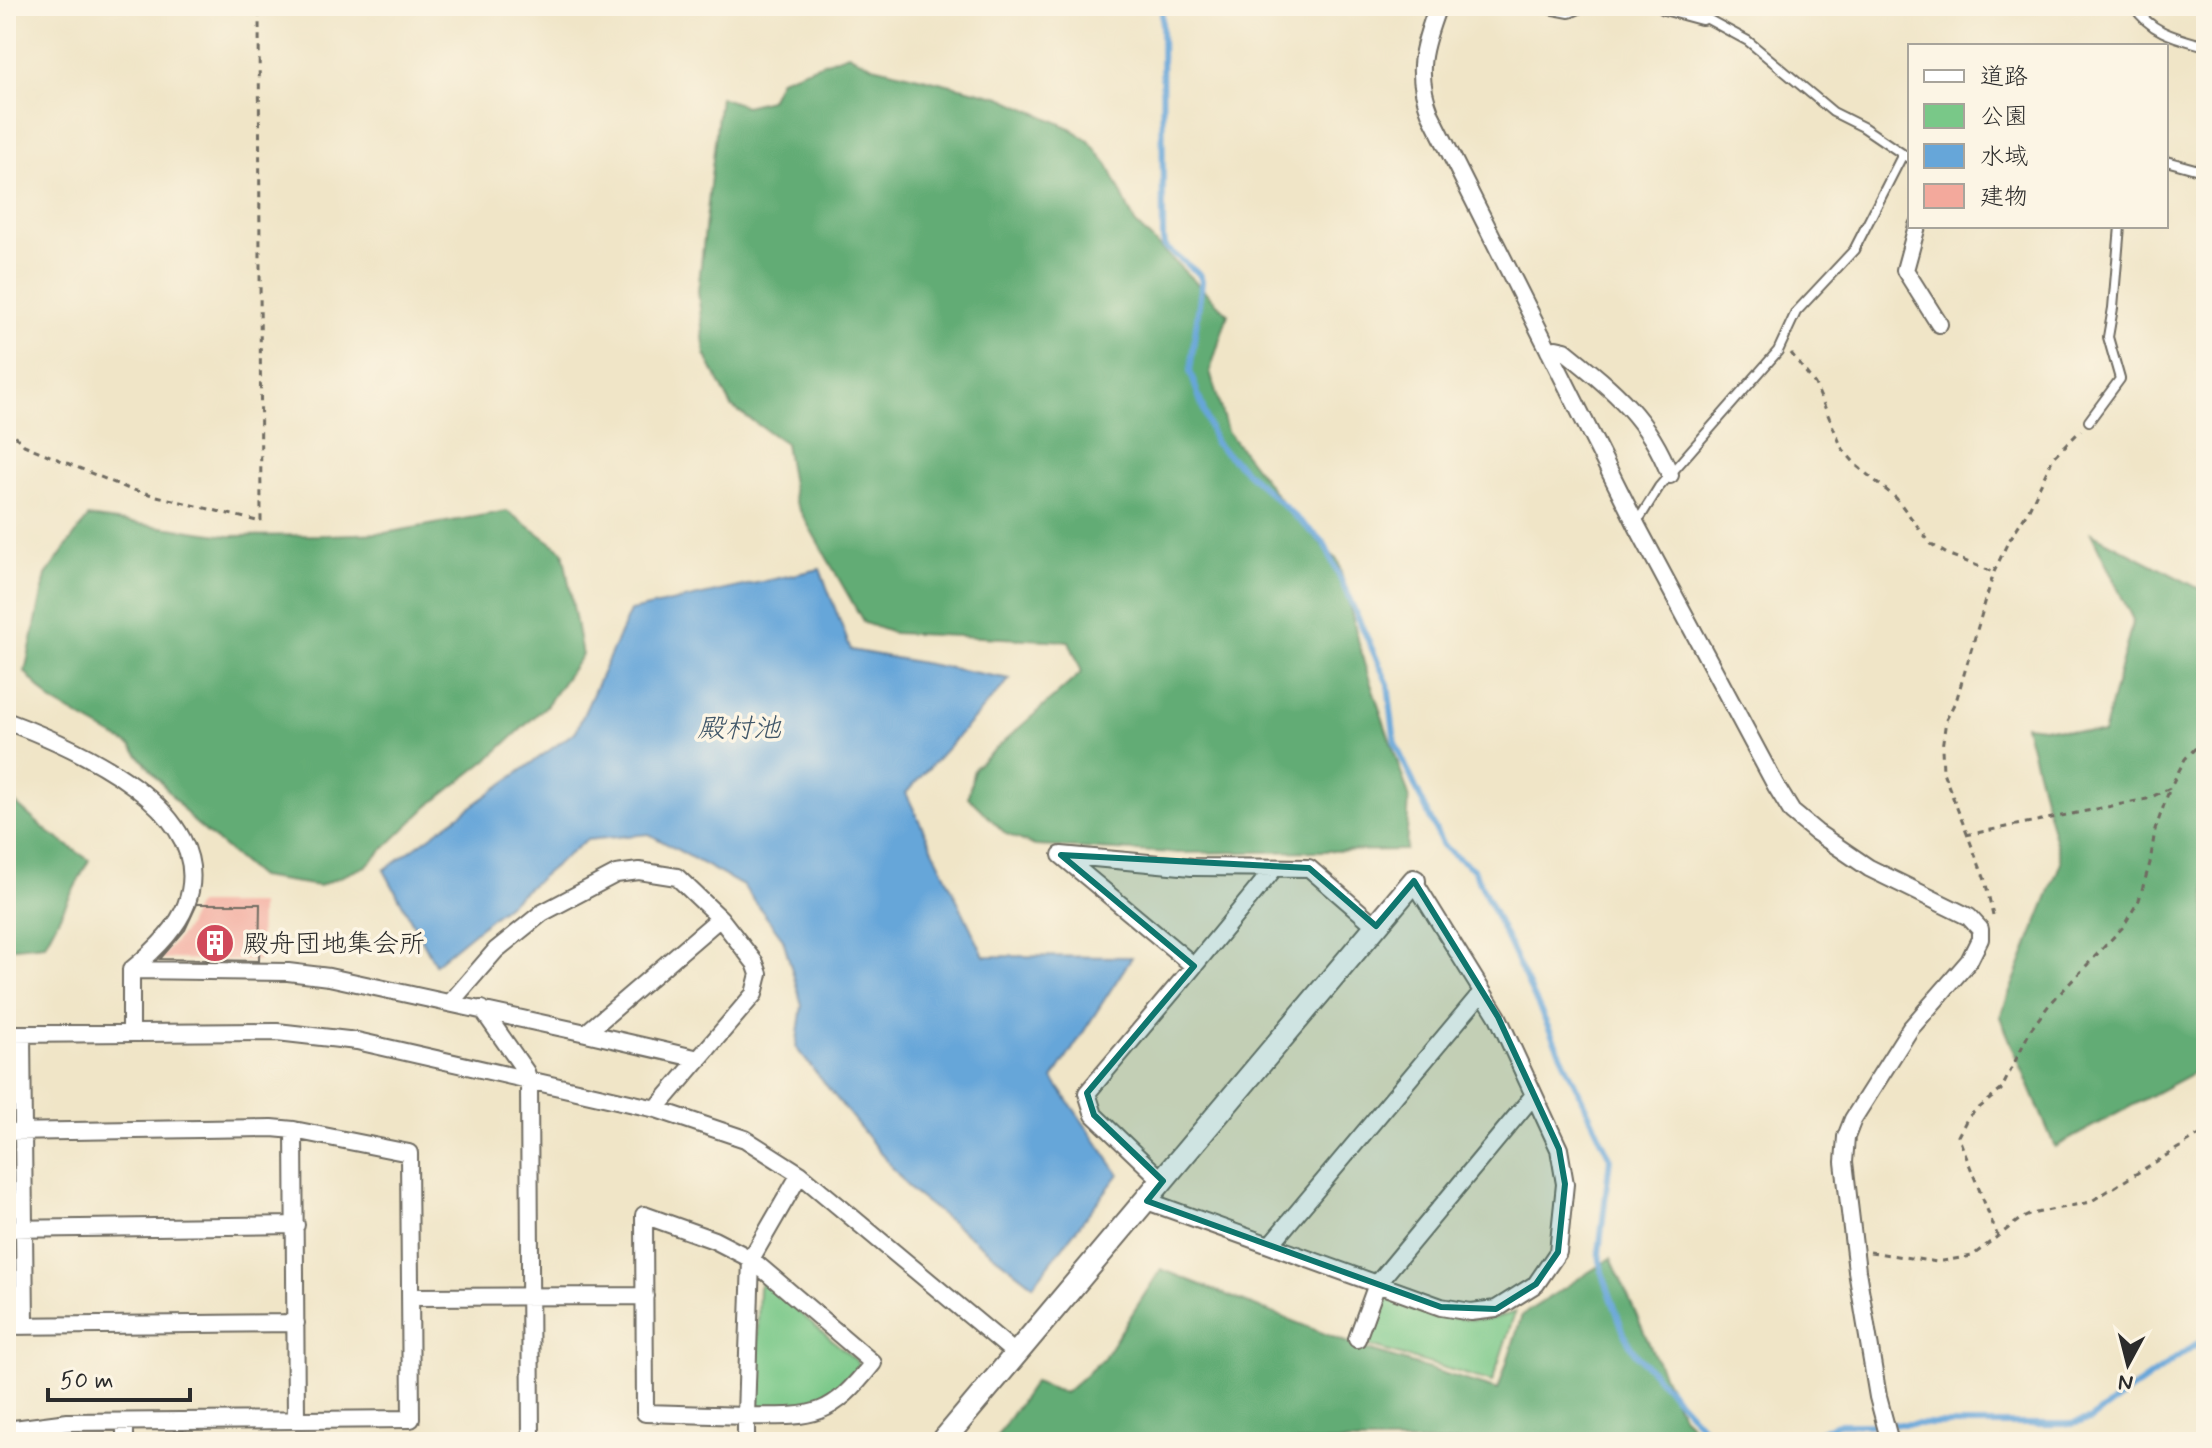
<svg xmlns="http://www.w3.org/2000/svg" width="2212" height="1448" viewBox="0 0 2212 1448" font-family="Mynerve,'Klee One',sans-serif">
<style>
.green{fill:#79c888;stroke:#527a5a;stroke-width:2}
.forest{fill:#62ac74;stroke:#466c50;stroke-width:2}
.water{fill:#66a6d9;stroke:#486882;stroke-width:2}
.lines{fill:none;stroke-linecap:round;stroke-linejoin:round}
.stream{stroke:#66a6d9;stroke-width:6}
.building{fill:#f3a99c}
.service-casing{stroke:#706c62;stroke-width:12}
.minor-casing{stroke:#706c62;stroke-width:20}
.tertiary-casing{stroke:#706c62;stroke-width:26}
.path{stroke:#706c62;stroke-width:3;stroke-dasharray:6 6;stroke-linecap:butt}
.service{stroke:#fff;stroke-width:8}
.minor{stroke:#fff;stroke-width:16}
.tertiary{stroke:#fff;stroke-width:22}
.marked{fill:#0f766e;fill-opacity:0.2;stroke:#0f766e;stroke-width:6;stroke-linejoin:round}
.labels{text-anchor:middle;stroke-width:7;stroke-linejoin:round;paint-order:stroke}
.poi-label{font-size:26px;fill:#2b2b2b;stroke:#fcf5e5;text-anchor:start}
.water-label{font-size:28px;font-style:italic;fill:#405668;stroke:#fcf5e5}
</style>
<rect width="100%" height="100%" fill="#fcf5e5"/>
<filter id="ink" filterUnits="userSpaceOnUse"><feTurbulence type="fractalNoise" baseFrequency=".0125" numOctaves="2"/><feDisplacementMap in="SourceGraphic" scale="16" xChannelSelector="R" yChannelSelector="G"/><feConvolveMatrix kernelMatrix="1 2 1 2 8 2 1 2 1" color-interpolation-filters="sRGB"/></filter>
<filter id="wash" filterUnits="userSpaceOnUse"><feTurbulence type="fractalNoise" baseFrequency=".006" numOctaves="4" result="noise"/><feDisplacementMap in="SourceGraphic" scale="32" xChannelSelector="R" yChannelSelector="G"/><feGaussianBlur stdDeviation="1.8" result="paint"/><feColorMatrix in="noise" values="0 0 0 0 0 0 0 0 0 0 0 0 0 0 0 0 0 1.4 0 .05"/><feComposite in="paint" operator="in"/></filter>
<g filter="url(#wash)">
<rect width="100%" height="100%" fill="#f0e5c7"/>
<path class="green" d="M762,1281L856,1360L859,1367C821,1406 814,1405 761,1409L755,1403L759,1288Z
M1385,1298C1427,1312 1471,1330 1515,1312L1492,1382L1363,1344L1379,1300Z"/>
<path class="forest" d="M848,54L873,66L1001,97L1070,128L1089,141L1108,165L1135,223L1228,314L1210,371L1227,431L1285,506L1338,561L1364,663L1409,796L1406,850L1176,853L1035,846L1006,834L968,797L974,768L1082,672L1069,641L893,633L864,623L795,502L785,443L732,407L705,354L698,291L720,97L745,106L770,100L780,79Z
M507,511L563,551L582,655L546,706L491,757L425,809L366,866L319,886L259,877L193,821L131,746L51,701L25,672L46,575L88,517L228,536L328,535L385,533Z
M2091,533L2206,592V1066L2055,1147L2000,1017L2061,862L2025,725L2103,734L2133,620Z
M6,795L48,832L89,860L45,944L6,948Z
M1611,1258L1681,1415L1709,1442H993L1034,1382L1065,1393L1103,1359L1161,1269L1358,1347L1498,1390L1522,1315Z"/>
<path class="water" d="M820,569L851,650L1010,679L906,793L984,956L1132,957L1053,1079L1119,1174L1033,1285L912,1192L796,1048L802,1005L783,939L743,886L649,834L586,840L435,964L384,870L576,731L630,611Z"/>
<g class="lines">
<path class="stream" d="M1162,6L1163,239L1164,246L1199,274L1202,281L1190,371L1215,443L1324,543L1388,684L1395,743L1443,846L1474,870L1610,1158L1599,1253L1602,1272L1625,1336L1635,1353L1716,1442
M1796,1442L1837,1424H2071L2089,1420L2206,1337"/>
</g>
<g id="blocks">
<path class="building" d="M197,904H260L259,961L160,959L185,930Z"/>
</g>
</g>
<g filter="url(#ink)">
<use href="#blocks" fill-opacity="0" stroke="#706c62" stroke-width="2"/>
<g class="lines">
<g class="service-casing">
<path id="service" d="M2134,6C2151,33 2177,38 2206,46
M1702,16L1748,41L1833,112L1863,127L1910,159
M2166,161L2206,172
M2089,421L2120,379L2108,337L2113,308L2120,226
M1634,519L1641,516L1659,487L1778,351L1796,312L1854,250L1903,154"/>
</g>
<g class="minor-casing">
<path id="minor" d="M1438,6C1423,46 1414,73 1431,115L1638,528L1776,786L1792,812L1816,832L1869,868L1969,917L1980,929V939L1969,961L1910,1029L1853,1119L1846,1137L1844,1162L1857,1271L1878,1397L1890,1442
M1553,6L1569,9L1576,6
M1665,6L1702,16L1708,6
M1917,226L1905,270L1939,324
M1549,351L1556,349L1565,351C1612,389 1648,417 1670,475
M6,721C73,746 222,810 186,905C176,931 152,953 131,970
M1194,966L1273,870
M131,970L288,972L329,977L586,1033L720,918
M131,970V1033
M451,1002L496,950L542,913L616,874L639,871L677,877L720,918L755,963L759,974L754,994L656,1109
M482,1009L526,1072L529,1081L531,1442
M586,1033L699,1059
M6,1034L277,1032L357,1041L656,1109L745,1139L800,1174L1016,1354
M22,1034L25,1325
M294,1130L296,1420
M6,1132L272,1128L294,1130L409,1153L411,1419L68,1422L6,1430
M1163,1181L1094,1115L1087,1093L1194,966L1061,855L1192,867L1309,868L1376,926
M1147,1201L1441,1307L1471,1312L1496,1309L1536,1284L1558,1252L1565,1184L1559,1149L1498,1017L1414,881
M6,1229L296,1225
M1270,1245L1482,992
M751,1259L746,1416L645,1413L644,1215L714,1240L751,1259L800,1174
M410,1297L645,1296
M6,1326L296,1323
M1357,1339L1377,1284L1533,1096
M125,1422V1442
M746,1442V1416C813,1417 829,1419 873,1363L751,1259"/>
</g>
<g class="tertiary-casing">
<path id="tertiary" d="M942,1442L1414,881"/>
</g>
<path class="path" d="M1791,353L1815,384L1842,448L1857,466L1896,498L1931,544L1947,554L1993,572
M6,427L24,445L129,489L261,522L259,6
M1966,835L2147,799L2170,788L2185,759L2206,737
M1993,915L1985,880L1943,772L1942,748L1946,720L1957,698L1994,572L2007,544L2029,509L2053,458L2081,430
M1998,1237L1958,1136L1968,1117L2001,1090L2031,1029L2049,1005L2123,927L2139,900L2150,863L2155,830L2170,788
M1870,1252L1937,1262L1972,1256L2019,1220L2031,1214L2090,1202L2206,1131"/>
<use href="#service" class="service"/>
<use href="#minor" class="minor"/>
<use href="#tertiary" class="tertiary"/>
</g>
</g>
<path class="marked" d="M1061,855L1309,868L1376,926L1414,881L1498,1017L1559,1149L1565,1184L1558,1252L1536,1284L1496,1309L1441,1307L1147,1201L1163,1181L1094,1115L1087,1093L1194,966Z"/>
<defs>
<g id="building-disc" transform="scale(2)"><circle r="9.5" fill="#d1495b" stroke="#fcf5e5"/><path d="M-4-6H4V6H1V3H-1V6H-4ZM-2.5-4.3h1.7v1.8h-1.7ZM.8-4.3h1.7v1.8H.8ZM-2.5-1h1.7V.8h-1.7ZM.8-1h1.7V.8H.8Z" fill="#fff"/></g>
</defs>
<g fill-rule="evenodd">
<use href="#building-disc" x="215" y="943"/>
</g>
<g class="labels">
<g class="poi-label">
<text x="243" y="952">殿舟団地集会所</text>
</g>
<g class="water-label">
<text x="739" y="737">殿村池</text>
</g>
</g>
<rect width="2212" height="1448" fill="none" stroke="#fcf5e5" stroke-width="32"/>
<rect x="1908" y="44" width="260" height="184" fill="#fcf5e5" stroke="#a8a49b" stroke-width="2"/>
<rect x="1924" y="70" width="40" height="12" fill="#ffffff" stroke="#a8a49b" stroke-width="2"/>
<text x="1980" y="84" font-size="24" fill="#2b2b2b">道路</text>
<rect x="1924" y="104" width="40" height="24" fill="#79c888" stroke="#a8a49b" stroke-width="2"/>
<text x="1980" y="124" font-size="24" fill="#2b2b2b">公園</text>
<rect x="1924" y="144" width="40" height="24" fill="#66a6d9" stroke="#a8a49b" stroke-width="2"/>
<text x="1980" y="164" font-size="24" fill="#2b2b2b">水域</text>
<rect x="1924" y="184" width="40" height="24" fill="#f3a99c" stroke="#a8a49b" stroke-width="2"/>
<text x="1980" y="204" font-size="24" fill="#2b2b2b">建物</text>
<g transform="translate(2128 1364) rotate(187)" stroke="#fcf5e5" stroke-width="6" paint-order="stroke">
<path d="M0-6L14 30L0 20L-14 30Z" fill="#2b2b2b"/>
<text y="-12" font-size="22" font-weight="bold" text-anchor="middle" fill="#2b2b2b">N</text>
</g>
<path d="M48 1388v12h142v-12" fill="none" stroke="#2b2b2b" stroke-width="4"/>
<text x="60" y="1388" font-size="24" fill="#2b2b2b" stroke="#fcf5e5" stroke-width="6" paint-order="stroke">50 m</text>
</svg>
